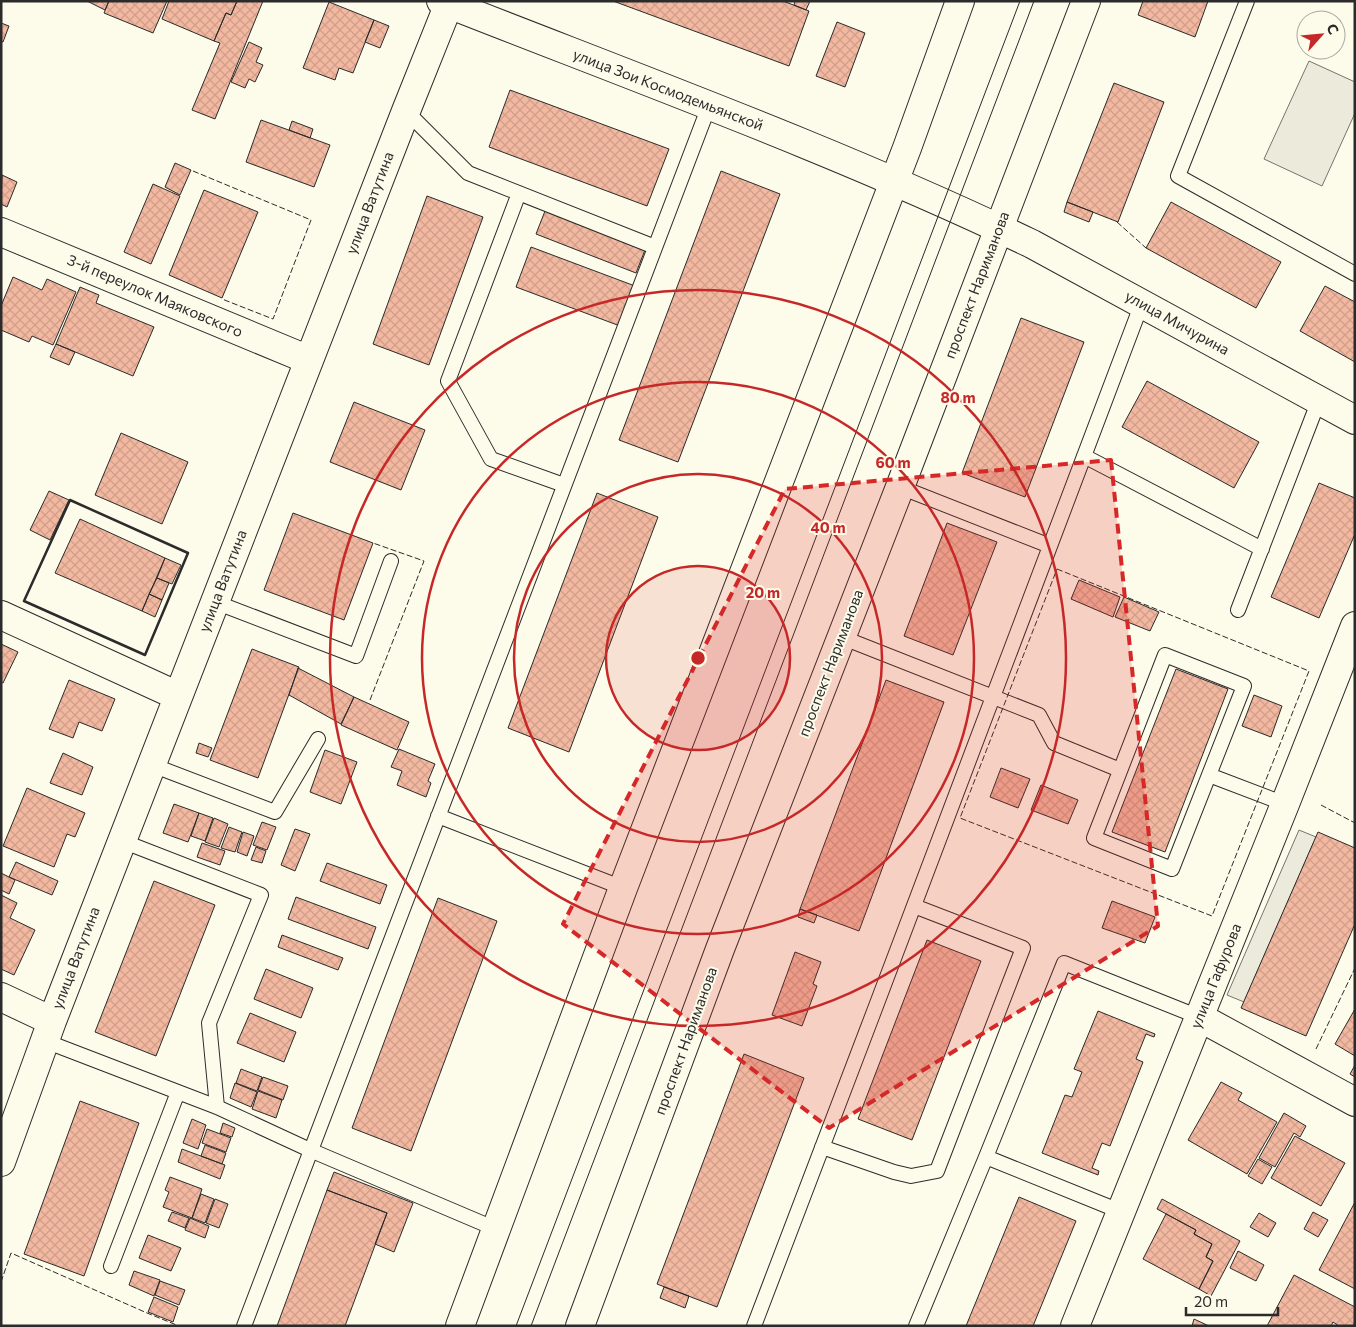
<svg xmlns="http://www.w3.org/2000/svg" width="1356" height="1327" viewBox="0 0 1356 1327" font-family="Commissioner,sans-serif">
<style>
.green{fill:#ecebdb;stroke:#74746e}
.parking{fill:#eceadb;stroke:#74746e}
.building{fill:url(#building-cross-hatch);stroke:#2b2b2b}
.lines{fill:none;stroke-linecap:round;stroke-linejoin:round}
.service-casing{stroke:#2b2b2b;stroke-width:16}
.minor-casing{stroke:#2b2b2b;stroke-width:30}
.primary-casing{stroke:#2b2b2b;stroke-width:30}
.service{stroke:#fdfbea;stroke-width:14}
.minor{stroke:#fdfbea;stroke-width:28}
.primary{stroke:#fdfbea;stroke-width:28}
.tram{stroke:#2b2b2b;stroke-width:1}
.fence{stroke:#2b2b2b;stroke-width:1;stroke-dasharray:6 2.5;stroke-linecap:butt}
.wall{stroke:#2b2b2b;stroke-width:2.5}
.marked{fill:#d62828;fill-opacity:0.2;stroke:#d62828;stroke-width:4;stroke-dasharray:10 6;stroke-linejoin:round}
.ring{fill:none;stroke:#c62828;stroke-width:2.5}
.labels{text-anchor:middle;stroke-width:4;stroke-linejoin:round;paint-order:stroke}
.street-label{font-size:15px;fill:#2b2b2b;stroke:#fdfbea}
.centre{fill:#c62828;stroke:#fdfbea;stroke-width:2.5}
.ring-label{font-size:15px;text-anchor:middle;font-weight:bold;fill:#c62828;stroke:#fdfbea;stroke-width:4;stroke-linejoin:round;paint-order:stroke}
</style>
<defs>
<pattern id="building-cross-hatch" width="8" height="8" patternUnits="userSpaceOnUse" patternTransform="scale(1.25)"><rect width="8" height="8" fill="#f2b8a0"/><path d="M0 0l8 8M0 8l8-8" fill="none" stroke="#d09e8a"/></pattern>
</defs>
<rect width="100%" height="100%" fill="#fdfbea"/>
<path class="green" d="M1309,61L1355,82V113L1322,186L1264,159Z"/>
<path class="parking" d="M1299,830L1316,837L1244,1002L1227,995Z"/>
<path class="building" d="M87,1H109L105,10Z
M109,1H167L153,33L104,13Z
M169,1H237L231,15L226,13L214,41L162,19Z
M237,1H263L215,119L192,110L220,43L214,41L226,13L231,15Z
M613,1H783L809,11L789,66Z
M795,1H810L806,10L794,5Z
M1143,1H1208L1195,37L1138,15Z
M329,2L374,20L353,73L339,68L335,80L303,68Z
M374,20L389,26L380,48L365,42Z
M837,22L865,33L845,87L816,76Z
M1,23L9,26L3,42L1,41Z
M249,42L262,48L256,62L263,65L255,82L249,79L245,88L231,82Z
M1114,83L1164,102L1118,222L1067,202Z
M510,90L669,149L647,206L489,147Z
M261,120L330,145L314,187L246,162Z
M292,121L313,129L310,138L289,130Z
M175,163L191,170L180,195L165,187Z
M721,171L780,194L678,462L619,440Z
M2,175L17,182L7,207L1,204Z
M153,184L180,196L151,264L124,252Z
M204,190L258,212L222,298L169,275Z
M427,196L483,217L429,365L373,344Z
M1067,202L1093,212L1089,222L1064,212Z
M1171,202L1281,262L1256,308L1146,248Z
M545,211L645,250L636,273L536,234Z
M531,247L635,286L620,326L516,287Z
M13,277L42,290L47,279L76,292L53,345L32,336L29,342L1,330V306Z
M1325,286L1355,302V362L1300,331Z
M80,287L99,295L96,303L154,327L133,376L56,344Z
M1021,318L1084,342L1025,497L962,473Z
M56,344L75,352L69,365L50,357Z
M1147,381L1259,442L1234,488L1122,427Z
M354,402L425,430L401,490L330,462Z
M121,433L188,462L162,524L95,495Z
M1319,483L1355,498V534L1319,618L1271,597Z
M49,491L69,500L50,540L30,530Z
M597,493L658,517L569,752L508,728Z
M293,513L373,543L344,620L264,590Z
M80,519L165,558L142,611L55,573Z
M947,523L997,542L953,655L904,636Z
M165,558L181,565L172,584L157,578Z
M157,578L169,583L162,600L149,594Z
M1079,580L1120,597L1113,617L1071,599Z
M149,594L162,600L155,617L142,611Z
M1124,597L1159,612L1150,631L1115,617Z
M1,644L18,652L3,683L1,682Z
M252,649L299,667L258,778L210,760Z
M298,668L354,697L341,724L289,695Z
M1176,669L1228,689L1165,852L1112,832Z
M69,680L115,699L102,731L79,722L73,738L49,729Z
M886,680L944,702L859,931L800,909Z
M1254,695L1282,706L1271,737L1242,726Z
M354,697L409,722L397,750L341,725Z
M199,743L212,748L208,757L196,753Z
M399,749L435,764L428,781L431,783L426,797L397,785L402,771L391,767Z
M325,750L357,762L341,804L310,792Z
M63,753L93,767L82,795L50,783Z
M1001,768L1030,779L1018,808L990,797Z
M1041,785L1078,800L1068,824L1031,810Z
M27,788L85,813L75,837L67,834L54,867L3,846Z
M174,804L199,813L188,842L163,833Z
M199,813L213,818L205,841L191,836Z
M214,818L228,824L219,847L205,842Z
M262,822L276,827L267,850L253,845Z
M229,827L242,832L235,852L221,848Z
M295,829L310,834L295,871L281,865Z
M243,832L254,836L247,856L237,852Z
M1318,832L1355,848V924L1306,1036L1241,1008Z
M202,843L225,851L220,865L197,857Z
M256,847L266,851L262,863L251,860Z
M16,862L58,881L52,895L9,877Z
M327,863L387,885L380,904L320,881Z
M1,873L15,880L9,894L1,890Z
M154,881L215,905L156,1056L95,1032Z
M1,895L17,903L10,918L35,930L14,975L1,969Z
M296,897L376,927L368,949L288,919Z
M438,898L497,921L411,1151L352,1128Z
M1112,901L1155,917L1145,943L1102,928Z
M800,909L817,915L814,923L798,917Z
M282,935L343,958L338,970L278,947Z
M927,940L981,961L912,1140L858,1119Z
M795,952L821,962L813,984L817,986L802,1026L772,1015Z
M266,969L313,988L301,1018L254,999Z
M1355,1009V1056L1335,1044Z
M1098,1011L1155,1034L1154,1037L1146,1034L1136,1059L1143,1062L1110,1146L1102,1143L1092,1168L1099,1171L1098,1175L1042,1153L1065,1095L1072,1097L1082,1072L1074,1069Z
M250,1013L296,1032L284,1062L237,1043Z
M744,1054L804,1078L717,1307L657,1284Z
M1355,1065V1077L1350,1074Z
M241,1069L262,1077L257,1091L236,1083Z
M263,1077L288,1086L283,1100L258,1090Z
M1221,1082L1242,1093L1238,1100L1277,1122L1247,1174L1188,1140Z
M235,1083L257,1092L251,1107L230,1098Z
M258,1091L282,1100L276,1118L252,1109Z
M80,1101L139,1123L84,1276L24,1254Z
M1284,1113L1306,1126L1300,1137L1294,1133L1275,1167L1259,1158Z
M192,1119L206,1125L198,1149L183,1143Z
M223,1123L235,1128L232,1137L220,1133Z
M207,1129L231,1138L226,1152L202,1143Z
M1295,1136L1345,1163L1321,1206L1271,1178Z
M205,1145L226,1153L222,1164L201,1156Z
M182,1149L225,1165L220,1179L178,1162Z
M1258,1159L1272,1167L1262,1184L1248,1176Z
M334,1172L413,1203L394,1252L375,1244L387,1213L327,1190Z
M170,1177L202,1189L192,1218L163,1207L169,1192L165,1190Z
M327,1190L387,1213L345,1326H277Z
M201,1194L214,1199L205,1223L192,1218Z
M1019,1197L1076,1221L1033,1326H966Z
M215,1199L228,1204L219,1228L206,1223Z
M1162,1199L1240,1241L1211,1296L1199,1289L1213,1261L1206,1257L1212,1244L1194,1234L1196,1230L1157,1209Z
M1355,1202V1289L1319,1270Z
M172,1212L189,1218L185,1228L168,1221Z
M1313,1212L1328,1220L1318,1237L1304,1229Z
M1259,1213L1276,1223L1268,1237L1250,1227Z
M1166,1214L1196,1230L1194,1234L1212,1244L1206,1257L1213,1261L1199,1289L1143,1259Z
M190,1218L209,1226L205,1238L185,1230Z
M148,1235L181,1248L171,1271L139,1258Z
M1238,1251L1264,1265L1256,1281L1230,1268Z
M134,1271L160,1280L154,1296L129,1285Z
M1294,1275L1355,1307V1322L1353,1326H1339L1333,1322L1331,1326H1267Z
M160,1281L185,1290L179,1305L155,1295Z
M664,1287L689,1296L685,1308L660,1298Z
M154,1297L178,1307L173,1322L148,1312Z
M1194,1319L1209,1326H1192Z"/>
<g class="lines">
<g class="service-casing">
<path id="service" d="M1247,1L1178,176L1355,274
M406,111L468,173L655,247
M519,193L448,381L491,459L564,485
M1084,456L1262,549
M900,487L1050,546
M215,602L356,656L391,561
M1238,610L1319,400
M841,637L1039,715L1054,743L1120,770
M1165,655L1244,686L1172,869L1094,838Z
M152,765L275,812L318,739
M1209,775L1285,804
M438,816L623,888
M122,841L261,895L209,1023L217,1107
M45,1041L217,1107L310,1150L496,1229
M822,1147L894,1172L911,1176L937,1171L1023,948L914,906
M986,1157L1122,1212
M111,1266L178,1092
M244,1326L709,106
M754,1326L873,1014L1142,303
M916,1326L986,1157L1064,963L1199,1017"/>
</g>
<g class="minor-casing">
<path id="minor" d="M441,1C639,79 840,152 1032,244L1355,420
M1,232L309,360
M1,615L178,696
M1,997L52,1021
M1199,1017L1355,1102
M1,1162L52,1021L406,111L450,1
M1075,1326L1285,804L1355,626"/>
</g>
<g class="primary-casing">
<path id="primary" d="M460,1326L623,888L907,148L960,1
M580,1326L720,949L900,487L1086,1"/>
</g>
<use href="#service" class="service"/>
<use href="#minor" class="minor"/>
<use href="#primary" class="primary"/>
<path class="tram" d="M516,1326L1020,1
M531,1326L1034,1"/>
<path class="fence" d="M193,171L311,220L273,319L222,299
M1117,222L1146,248
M1057,569L1309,671L1212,916L960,818Z
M370,700L424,561L373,543
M1321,805L1355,823
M1316,1049L1355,968
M1,1282L11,1253L147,1313L179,1326"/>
<path class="wall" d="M70,500L188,553L145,655L24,601Z"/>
</g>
<path class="marked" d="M1111,460L1158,926L829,1128L563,924L785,489Z"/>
<circle cx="698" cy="658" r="92" fill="#c62828" fill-opacity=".12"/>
<g class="ring">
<circle cx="698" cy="658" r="92"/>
<circle cx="698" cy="658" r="184"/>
<circle cx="698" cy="658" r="276"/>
<circle cx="698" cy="658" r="368"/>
</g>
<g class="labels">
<g class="street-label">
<text transform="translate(668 90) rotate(21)" y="5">улица Зои Космодемьянской</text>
<text transform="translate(370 203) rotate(-69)" y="5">улица Ватутина</text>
<text transform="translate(977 285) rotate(-69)" y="5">проспект Нариманова</text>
<text transform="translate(155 296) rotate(23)" y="5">3-й переулок Маяковского</text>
<text transform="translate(1177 323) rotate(29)" y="5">улица Мичурина</text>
<text transform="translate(223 581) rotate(-69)" y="5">улица Ватутина</text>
<text transform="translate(831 663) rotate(-69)" y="5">проспект Нариманова</text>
<text transform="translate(76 958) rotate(-69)" y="5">улица Ватутина</text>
<text transform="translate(1216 976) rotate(-68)" y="5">улица Гафурова</text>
<text transform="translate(686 1041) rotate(-70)" y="5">проспект Нариманова</text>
</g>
</g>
<circle cx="698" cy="658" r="8" class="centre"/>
<g class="ring-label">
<text x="958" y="403">80 m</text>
<text x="893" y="468">60 m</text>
<text x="828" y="533">40 m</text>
<text x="763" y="598">20 m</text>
</g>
<rect width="1356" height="1327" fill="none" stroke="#2b2b2b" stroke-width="5"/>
<g transform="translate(1321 35) rotate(63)"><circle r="24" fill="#fdfbea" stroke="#a9a89e"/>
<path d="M0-4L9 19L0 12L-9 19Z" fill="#c62828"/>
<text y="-8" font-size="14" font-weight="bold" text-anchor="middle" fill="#2b2b2b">С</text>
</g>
<path d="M1186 1307v8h92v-8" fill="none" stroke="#2b2b2b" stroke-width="2.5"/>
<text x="1194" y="1307" font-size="15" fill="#2b2b2b" stroke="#fdfbea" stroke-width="4" paint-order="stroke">20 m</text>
</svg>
